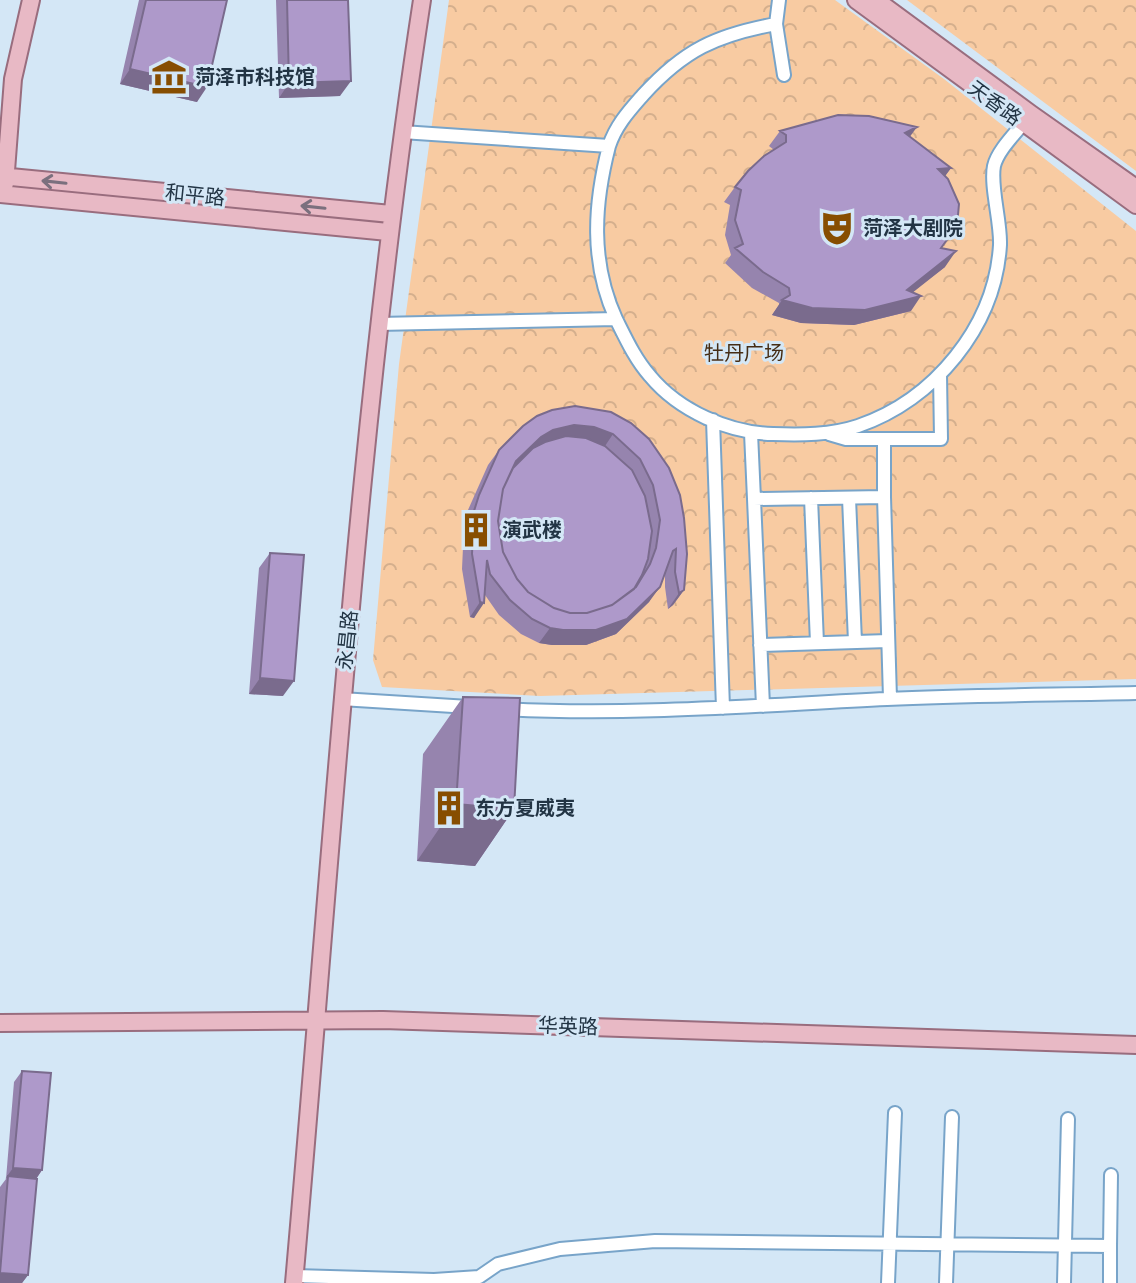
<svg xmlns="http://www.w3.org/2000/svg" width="1136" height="1283" viewBox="0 0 1136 1283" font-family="Mulish,'Noto Sans SC',sans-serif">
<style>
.park{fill:url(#park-crowns)}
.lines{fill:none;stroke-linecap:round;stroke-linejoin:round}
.minor-casing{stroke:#78a4c9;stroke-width:16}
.major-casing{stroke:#996d7e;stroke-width:20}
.minor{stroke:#fff;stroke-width:12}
.major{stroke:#e8b9c5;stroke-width:16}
.wall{fill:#9684ae}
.shaded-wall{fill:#7a6b8d}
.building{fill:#ae99ca;stroke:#7a6b8d;stroke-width:2;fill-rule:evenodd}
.oneway{stroke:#7b707e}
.labels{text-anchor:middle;stroke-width:6;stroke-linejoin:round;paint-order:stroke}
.poi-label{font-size:20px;font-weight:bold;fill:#223444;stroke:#d4e7f6;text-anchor:start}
.street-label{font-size:20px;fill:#223444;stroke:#d4e7f6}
.park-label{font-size:20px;fill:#452d15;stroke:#d4e7f6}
</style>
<defs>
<pattern id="park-crowns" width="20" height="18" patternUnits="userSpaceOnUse" patternTransform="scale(2)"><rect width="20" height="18" fill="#f8cba2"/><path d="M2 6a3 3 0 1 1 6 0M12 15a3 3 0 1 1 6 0" fill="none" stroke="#d4af8d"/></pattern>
</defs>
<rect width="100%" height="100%" fill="#d4e7f6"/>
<path class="park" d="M449,0H835L944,79L1136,231V679L540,696L382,687L373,660L399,364Z
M907,0H1136V171Z"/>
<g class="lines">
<g class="minor-casing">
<path id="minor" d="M776,24L784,75
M609,146C616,125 629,111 643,95C684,50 716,35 776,24L779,0
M616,319C626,339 635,359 650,376C679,411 729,433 773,434C801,435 831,435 858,426C934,400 995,327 1000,245C1001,222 990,186 994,166C998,149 1019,130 1029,116
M378,324L616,319C590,262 594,204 609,146L402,132
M713,420L723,708
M751,433L754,499
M829,434L846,439H941L940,374
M884,497V439
M811,498L817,643
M849,498L855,642
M760,645L888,641
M341,699L469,707
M763,706L754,499L884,497L890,698
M504,709C632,716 759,705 887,699C970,695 1053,695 1136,693
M1110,1246L1111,1175
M295,1276L434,1280L479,1277L498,1264L560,1249L655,1241L1110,1246V1283
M888,1283L895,1113
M946,1283L952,1117
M1064,1283L1068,1119"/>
</g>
<g class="major-casing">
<path id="major" d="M856,0L1136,205
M876,0L1031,114L1136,188
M0,176L391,214
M5,184L13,79L31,0
M0,194L388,232
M0,1023L383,1020L1136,1045
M294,1283C332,855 357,425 422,0"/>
</g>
<use href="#minor" class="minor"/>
<use href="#major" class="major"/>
</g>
<path class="wall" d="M139,0H227L197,102L120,84Z
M276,0H348L340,96L279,98Z
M780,131L910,137L951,168L945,176L942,248L945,267L912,292L911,311L854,325L801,323L772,315L779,305V303L752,288L725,263L731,255L725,235L730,205L724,202L735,187L774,150L769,146Z
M575,406L669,468L684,590L673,605L668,609L665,587V572L649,602L616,634L586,645H552L539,643L521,634L499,615L485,595L474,618L470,617L462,569L464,526L468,510L488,465L499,450Z
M270,553L283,696L249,694L259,568Z
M463,697L514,809L475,866L417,861L423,754Z
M22,1071L42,1170L36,1179L28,1275L22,1283H0V1187L6,1179L14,1082Z"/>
<path class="shaded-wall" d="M130,69L207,87L197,102L120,84Z
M351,81L340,96L279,98L289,83Z
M917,127L906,142L905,133Z
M951,168L940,183L938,169Z
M956,251L945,267L902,301L921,296L911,311L854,325L801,323L772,315L782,300L907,290Z
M574,425L594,427L613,434L603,449L505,476L516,461L541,437L553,430Z
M660,587L649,602L616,634L586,645H552L539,643L550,628Z
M684,590L673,605L668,609L679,593Z
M480,602L484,603L474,618L470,617Z
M260,678L294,681L283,696L249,694Z
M456,804L514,809L475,866L417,861Z
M13,1168L42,1170L34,1182L8,1176L5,1179Z
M0,1273L28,1275L22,1283H0Z"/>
<path class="building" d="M146,0H227L207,87L130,69Z
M287,0H348L351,81L289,83Z
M838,115L869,116L917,127L905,133L951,168L938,169L948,179L959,204L957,226L941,248L956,251L907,290L921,296L865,310L812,308L782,300L790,295L789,288L763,272L735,248L743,244L735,220L741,190L735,187L748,171L764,156L786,142V135L780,131Z
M575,406L611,412L631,423L649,439L669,468L680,495L684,518L687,554L684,590L679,593L675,572L676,549L673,551L660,587L627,619L596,630H563L550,628L532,619L510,600L490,574L487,560L484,603L480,602L472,554L474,511L479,495L499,450L523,426L537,416L552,410ZM574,425L594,427L613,434L640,459L653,485L660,520L656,548L650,564L636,587L612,605L587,613H570L554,608L528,592L517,579L503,552L498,521L503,489L516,461L541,437L553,430Z
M566,436L586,438L605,446L632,470L645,496L652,531L648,559L642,575L634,589L612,605L587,613H570L554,608L528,592L517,579L503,552L498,521L503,489L513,468L533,448L545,442Z
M270,553L304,555L294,681L260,678Z
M463,697L520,698L514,809L456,804Z
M22,1071L51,1073L42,1170L13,1168Z
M8,1176L37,1179L28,1275L0,1273Z"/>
<defs><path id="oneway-shaft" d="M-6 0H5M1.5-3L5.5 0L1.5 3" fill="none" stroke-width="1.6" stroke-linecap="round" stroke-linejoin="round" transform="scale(2)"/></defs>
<g class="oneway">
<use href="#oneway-shaft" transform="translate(54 182) rotate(-174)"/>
<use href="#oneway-shaft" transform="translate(313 207) rotate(-174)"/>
</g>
<defs>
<g id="museum-bare" transform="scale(2.76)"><path d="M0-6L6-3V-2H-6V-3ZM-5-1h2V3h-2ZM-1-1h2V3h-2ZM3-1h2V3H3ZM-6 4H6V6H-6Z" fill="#874e01" stroke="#d4e7f6" stroke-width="2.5" paint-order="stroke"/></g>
<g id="theatre-bare" transform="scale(2.76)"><path d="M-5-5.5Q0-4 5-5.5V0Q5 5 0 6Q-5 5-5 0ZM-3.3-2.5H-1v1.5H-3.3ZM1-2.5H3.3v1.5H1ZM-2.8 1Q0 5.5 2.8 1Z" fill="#874e01" stroke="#d4e7f6" stroke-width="2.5" paint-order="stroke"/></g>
<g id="building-bare" transform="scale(2.76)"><path d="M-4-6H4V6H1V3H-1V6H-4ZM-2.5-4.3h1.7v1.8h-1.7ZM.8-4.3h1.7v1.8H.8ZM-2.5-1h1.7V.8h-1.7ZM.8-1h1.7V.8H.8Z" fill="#874e01" stroke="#d4e7f6" stroke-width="2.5" paint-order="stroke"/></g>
</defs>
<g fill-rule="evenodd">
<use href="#museum-bare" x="169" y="77"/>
<use href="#theatre-bare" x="837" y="228"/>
<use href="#building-bare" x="476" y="530"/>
<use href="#building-bare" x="449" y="808"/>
</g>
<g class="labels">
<g class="poi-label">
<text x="195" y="84">菏泽市科技馆</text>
<text x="863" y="235">菏泽大剧院</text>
<text x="502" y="537">演武楼</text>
<text x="475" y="815">东方夏威夷</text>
</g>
<g class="street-label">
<text transform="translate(995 103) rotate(36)" y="7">天香路</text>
<text transform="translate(195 195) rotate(6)" y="7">和平路</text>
<text transform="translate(347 640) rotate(-84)" y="7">永昌路</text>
<text transform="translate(568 1026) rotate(2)" y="7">华英路</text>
</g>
<g class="park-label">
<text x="744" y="360">牡丹广场</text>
</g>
</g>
</svg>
